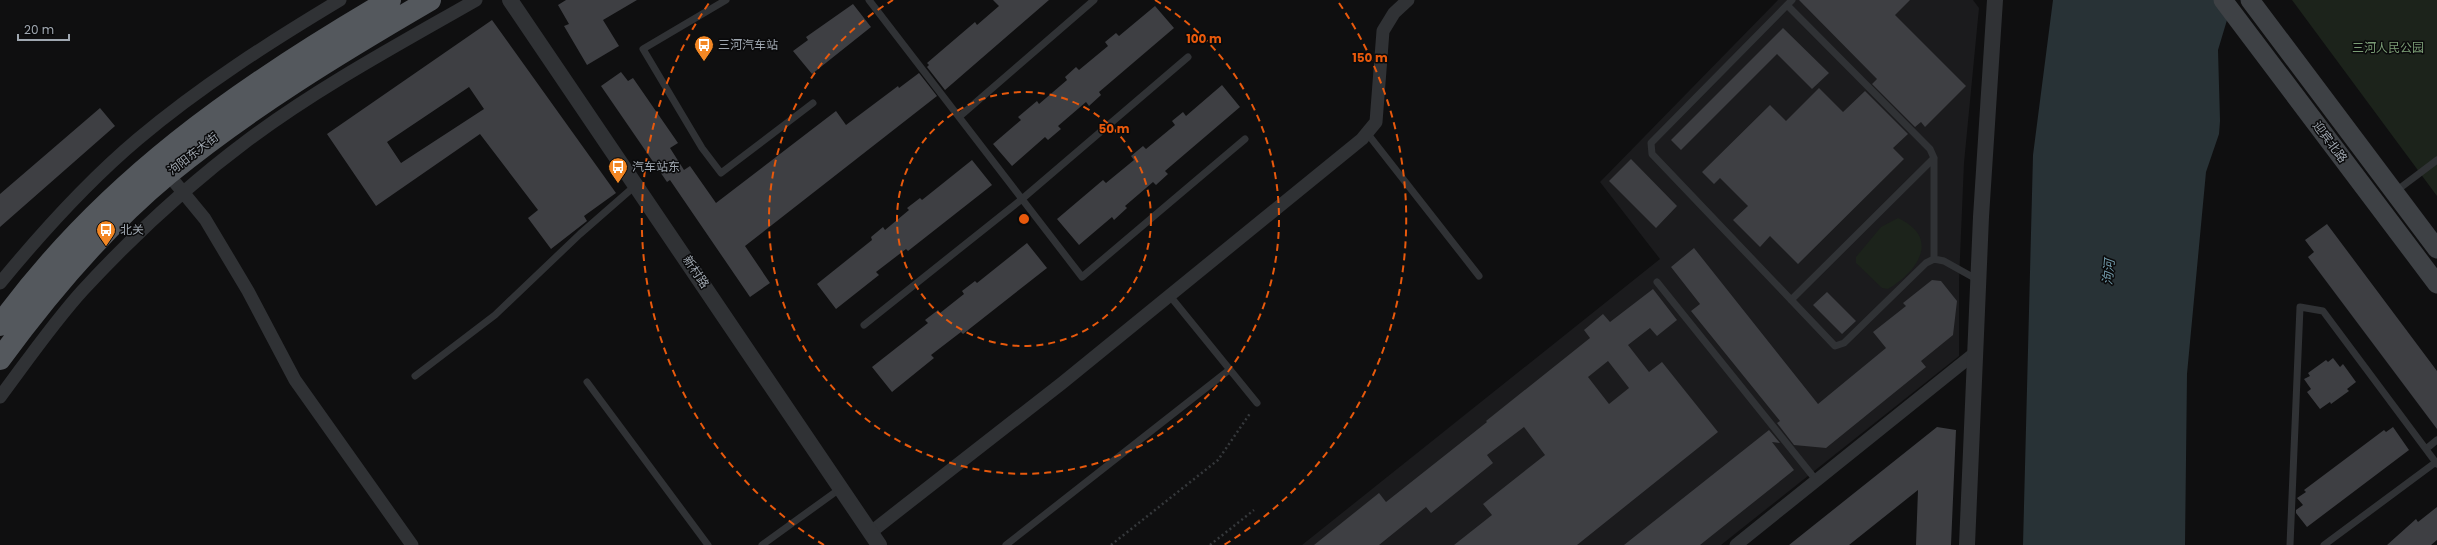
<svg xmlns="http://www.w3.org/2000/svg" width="2437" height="545" viewBox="0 0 2437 545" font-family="Poppins,'Noto Sans SC',sans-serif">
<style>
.built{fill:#1b1b1d}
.green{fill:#1c231b}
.water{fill:#283236}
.building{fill:#3e3f43;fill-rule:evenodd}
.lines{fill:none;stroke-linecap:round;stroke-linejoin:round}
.path{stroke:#36393c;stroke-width:2.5;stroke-dasharray:2 3;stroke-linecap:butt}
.service{stroke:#303235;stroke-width:7}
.minor{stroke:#303235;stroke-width:13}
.tertiary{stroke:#303235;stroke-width:16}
.secondary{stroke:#3e4145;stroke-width:19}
.trunk{stroke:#54585d;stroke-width:22}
.ring{fill:none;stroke:#e8590c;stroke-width:2;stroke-dasharray:7 5}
.labels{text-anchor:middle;stroke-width:3;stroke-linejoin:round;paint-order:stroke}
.poi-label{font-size:12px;fill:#a0a8b1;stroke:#0a0a0b;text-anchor:start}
.park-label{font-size:12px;fill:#7b9d76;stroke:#0a0a0b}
.street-label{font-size:12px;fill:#a0a8b1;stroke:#0a0a0b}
.water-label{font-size:13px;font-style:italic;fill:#759eae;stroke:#0a0a0b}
.centre{fill:#e8590c;stroke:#0a0a0b;stroke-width:2}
.ring-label{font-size:12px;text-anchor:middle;font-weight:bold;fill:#e8590c;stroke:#0a0a0b;stroke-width:3;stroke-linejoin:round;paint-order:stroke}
</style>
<rect width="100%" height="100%" fill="#0f0f10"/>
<path class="built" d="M1778,0H1973L1979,8L1964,163L1959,281V356L1721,545H1302L1660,259L1600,182Z"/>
<path class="green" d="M2292,0H2437V196Z
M1898,218C1941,238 1918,271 1888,289L1882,288L1856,263V257L1881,227Z"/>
<path class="water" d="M2053,0H2233L2218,50L2220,121L2219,134L2206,172L2187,374L2185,545H2023L2033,155Z"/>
<path class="building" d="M566,0H637L603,20L619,46L587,65L564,26L569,24L558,5Z
M993,0H1049L945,90L927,67L929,65L927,63L975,22L977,25L999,6Z
M1799,0H1910L1895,15L1966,86L1925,127L1921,122L1915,127L1872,84L1877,79Z
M853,4L871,27L812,74L793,51L808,40L806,37Z
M1155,6L1174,28L1099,92L1101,95L1089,106L1086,102L1058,126L1061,129L1048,140L1045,137L1012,166L993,144L1021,120L1018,117L1037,101L1039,104L1067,80L1065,77L1076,67L1079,70L1108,46L1105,42L1116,33L1119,36Z
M492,20L616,193L584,216L587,221L551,249L528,218L538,210L480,134L376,206L327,134ZM469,87L484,109L401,163L387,142Z
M1783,28L1829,73L1812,89L1777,54L1681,150L1671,140Z
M621,72L628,81L633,78L678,143L670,148L684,170L690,166L716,203L836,111L846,125L898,86L899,88L919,73L937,96L745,246L770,283L750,297L670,180L667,182L601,86Z
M1222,85L1240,107L1165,171L1168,174L1156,185L1153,182L1125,206L1127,208L1114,220L1112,217L1079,245L1057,219L1103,180L1106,183L1134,160L1131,156L1143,146L1146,149L1175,125L1172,121L1183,112L1186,116Z
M1819,88L1843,112L1865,91L1908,134L1893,148L1904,159L1798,264L1770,236L1760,247L1733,220L1748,206L1720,178L1714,184L1702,172L1770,105L1786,121Z
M100,108L115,126L0,227V194Z
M1631,159L1677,206L1656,228L1609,181Z
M972,160L992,185L908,251L906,249L876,272L879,275L836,309L817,284L872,240L871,237L883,227L885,230L909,210L907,208L920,198L922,200Z
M2327,224L2437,371V429L2308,257L2314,252L2305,240Z
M1027,243L1047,268L963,334L961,332L931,355L934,358L892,392L872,367L928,323L925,320L938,310L940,313L964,294L962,291L975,281L977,283Z
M1694,248L1818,404L1886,348L1873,332L1906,306L1903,303L1932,280L1941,281L1957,301L1953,335L1921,361L1926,367L1826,448L1794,445L1777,423L1780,421L1691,311L1700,304L1671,267Z
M1653,289L1677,320L1657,336L1650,328L1628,345L1649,372L1662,362L1718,432L1577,545H1454L1492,515L1483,504L1545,455L1524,427L1487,455L1493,463L1431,513L1426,507L1379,545H1314L1379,493L1386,502L1487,422L1486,421L1590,338L1584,330L1603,314L1610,322ZM1608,361L1629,388L1609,404L1588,377Z
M1827,292L1856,321L1842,334L1813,305Z
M2333,358L2340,367L2343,364L2356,382L2347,389L2349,391L2331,404L2330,402L2320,409L2307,392L2311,389L2304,379L2310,376L2308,373L2326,360L2328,362Z
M1937,427L1956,430L1951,545H1916L1918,490L1849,545H1789Z
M2393,427L2409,450L2307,527L2296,513V510L2303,505L2297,498L2306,492L2304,490L2384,430L2386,432Z
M1769,430L1780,443L1772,442L1794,470L1700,545H1624Z
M2437,507V540L2431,545H2387L2416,519L2418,522Z"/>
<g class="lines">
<path class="path" d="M1111,545L1218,460L1251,412
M1210,545L1254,510"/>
<path class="service" d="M726,0L643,49L702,148L721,173L813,103
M869,0L1082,277L1245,139
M1792,0L1651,143L1652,154L1835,346L1844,343L1926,263L1934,259L1944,261L1978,280
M1787,5L1930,149L1934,158V259
M959,117L1094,0
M1367,133L1479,276
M2396,191L2437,160
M1657,282L1816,480
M1170,296L1257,403
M1791,300L1934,158
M864,325L1022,199L1188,57
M415,376L495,315L580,234L636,185
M587,382L708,545
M2426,449L2437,440
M762,545L841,488
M1006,545L1229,370
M2290,545L2300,307L2323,311L2437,464
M2324,545L2436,462"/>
<path class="minor" d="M168,174L205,219L248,291L295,380L412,545
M0,283C42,232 87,182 138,139C201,86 270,42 340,0
M0,397C27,361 53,323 83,290C133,236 189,184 248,140C319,87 399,44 476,0
M871,532L1062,383L1362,139L1376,122L1383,31L1394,13L1408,0
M1736,545L1975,353"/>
<path class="tertiary" d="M510,0L879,545
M1967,545L1981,217L1995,0"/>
<path class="secondary" d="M2223,0L2437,284
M2250,0L2437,249"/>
<path class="trunk" d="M0,325C104,182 239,88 390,0
M0,359C49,292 104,227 168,174C250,107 339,53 430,0"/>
</g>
<g class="ring">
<circle cx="1024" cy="219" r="127"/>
<path d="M1155 0A255 255 0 1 1 893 0"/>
<path d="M824 545A382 382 0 0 1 709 3M1339 3A382 382 0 0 1 1224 545"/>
</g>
<defs>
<g id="bus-pin" transform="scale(1)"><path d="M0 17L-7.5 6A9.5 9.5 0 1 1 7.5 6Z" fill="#f38724" stroke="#0a0a0b"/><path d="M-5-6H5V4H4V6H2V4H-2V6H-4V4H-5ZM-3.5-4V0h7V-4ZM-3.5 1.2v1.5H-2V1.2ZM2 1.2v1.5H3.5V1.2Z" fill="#fff"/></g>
</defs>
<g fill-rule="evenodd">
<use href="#bus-pin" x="704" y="45"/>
<use href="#bus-pin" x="618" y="167"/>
<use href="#bus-pin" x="106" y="230"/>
</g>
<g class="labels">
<g class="poi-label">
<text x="718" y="49">三河汽车站</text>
<text x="632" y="171">汽车站东</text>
<text x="120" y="234">北关</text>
</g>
<g class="park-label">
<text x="2388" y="52">三河人民公园</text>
</g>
<g class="street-label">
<text transform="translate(2330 142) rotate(53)" y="4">迎宾北路</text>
<text transform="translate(193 154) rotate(-38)" y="4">泃阳东大街</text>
<text transform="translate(696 272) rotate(56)" y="4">新村路</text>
</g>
<g class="water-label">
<text transform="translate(2108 272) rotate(-85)" y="5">泃河</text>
</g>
</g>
<circle cx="1024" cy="219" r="6" class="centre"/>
<g class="ring-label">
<text x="1204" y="43">100 m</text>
<text x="1370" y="62">150 m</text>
<text x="1114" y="133">50 m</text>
</g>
<path d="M18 34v6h51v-6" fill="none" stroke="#a0a8b1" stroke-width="2"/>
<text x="24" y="34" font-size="12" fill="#a0a8b1" stroke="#0a0a0b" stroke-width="3" paint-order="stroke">20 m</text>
</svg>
